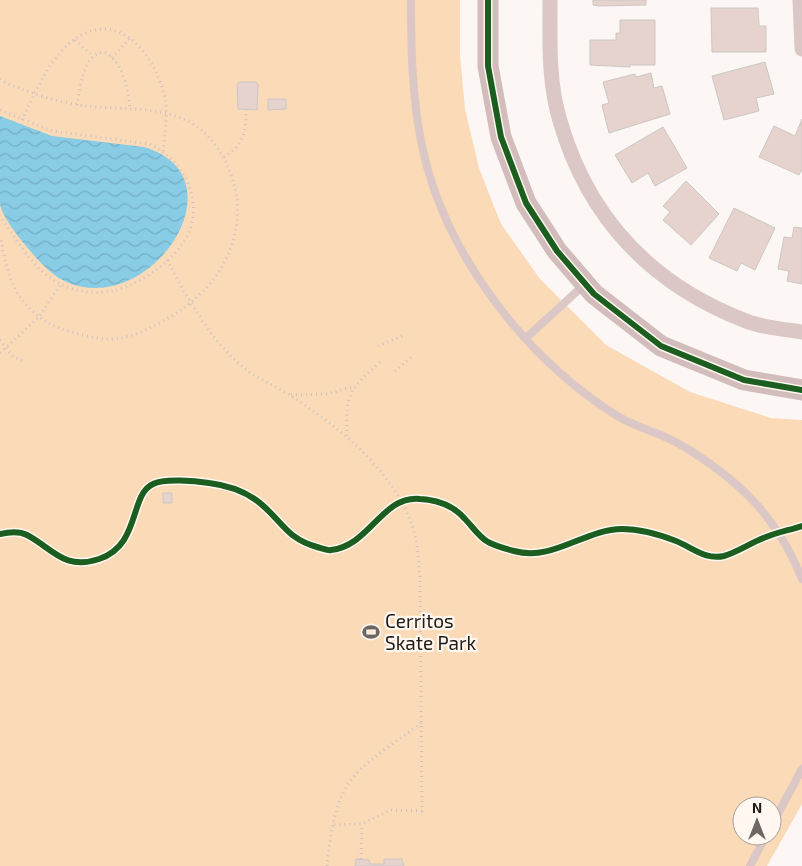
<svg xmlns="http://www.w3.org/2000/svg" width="802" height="866" viewBox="0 0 802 866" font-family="'Exo 2',sans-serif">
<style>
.green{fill:#fbdab8;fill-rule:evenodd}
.water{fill:url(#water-waves)}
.building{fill:#e6d3ce;stroke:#ccc7c5}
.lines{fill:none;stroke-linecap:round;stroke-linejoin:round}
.path{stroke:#cfc1c0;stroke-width:3;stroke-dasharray:1 4;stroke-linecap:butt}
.lane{stroke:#dbc7c6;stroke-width:8}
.street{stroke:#dbc7c6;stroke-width:15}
.secondary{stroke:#d3bcbc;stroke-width:21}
.cycleway-casing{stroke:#fff7f0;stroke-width:9}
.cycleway{stroke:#1b5e20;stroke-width:6}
.labels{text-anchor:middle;stroke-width:4.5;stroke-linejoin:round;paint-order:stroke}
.poi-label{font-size:19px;fill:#1e1a15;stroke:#fff7f0;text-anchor:start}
</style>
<defs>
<pattern id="water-waves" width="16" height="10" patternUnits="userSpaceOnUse" patternTransform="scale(1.25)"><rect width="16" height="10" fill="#88cce6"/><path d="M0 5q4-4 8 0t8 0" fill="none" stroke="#75afc4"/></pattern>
</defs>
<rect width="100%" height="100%" fill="#fcf7f4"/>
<path class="green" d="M0,0H460V55L465,109L479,168L501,224L540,279L606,345L690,392L771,418L802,420V804L767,866H0ZM742,806H772V836H742Z"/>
<path class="water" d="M0,116L52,136L144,147C244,177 152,316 69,283C54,277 43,266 33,254C24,244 2,218 0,204C0,179 0,143 0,116Z"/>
<path class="building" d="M593,0H646V5L599,6L593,5Z
M711,8H758L759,26H766V52H712Z
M620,20H655V65H630V67L590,65V40H616V33H620Z
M765,62L774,94L756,98L759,111L724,120L712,76Z
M651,73L654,88L662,86L670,114L609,133L602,105L609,103L603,82L635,74L636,77Z
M239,82H256L258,84L257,110L238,109L237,84Z
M268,99H286V109L268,110Z
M802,119V169L799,175L759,157L774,126L795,136Z
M663,127L687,168L655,186L648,173L632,183L615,155Z
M686,181L719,214L691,245L663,220L670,212L663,206Z
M734,208L775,228L755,270L741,263L737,271L709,258Z
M794,227L802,228V284L787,281L789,271L778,269L784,237L792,238Z
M163,493H172V503H163Z
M356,859L369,860L370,864H384V859H402L404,866H355Z"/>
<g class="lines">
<path class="path" d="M75,40L93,56
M112,58L130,38
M0,79C7,84 16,87 24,90C41,97 61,102 79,105C118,111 167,103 200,129C214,140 223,155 230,172C255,237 214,298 155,325C142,332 128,338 113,339C100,340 87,336 75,333C52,327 34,317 20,297C7,278 5,258 0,236
M77,105C80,89 83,52 105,52C124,64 128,89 130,110
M0,110L52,131L150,144C182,160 203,197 189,232C178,259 142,283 116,290C99,295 75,292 60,284C33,270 16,239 0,216
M22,120C37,89 55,42 91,31C127,19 155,61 163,90C169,110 165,131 163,151
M224,157C244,145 246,132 246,110
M167,260C188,299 209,339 244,368C258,380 277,386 293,397C340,428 389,467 411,522C418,539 418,559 420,578L422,811L390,810L362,824L333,825
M0,340L13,357L22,360
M378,346L402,336
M0,353L38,318L61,284
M395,371L414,355
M291,395L327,394L352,387
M347,436C345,392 350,390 381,361
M361,859L362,824
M327,866C331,836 333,799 355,775C370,758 402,738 421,723"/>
<path class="lane" d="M411,0C411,49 412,98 422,146C445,255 526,359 619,417C638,428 662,433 681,445C738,479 777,516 802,579
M526,338L585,284
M772,825L802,769
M750,866L766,836"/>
<path class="street" d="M550,0C550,40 548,82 560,121C588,218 652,285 746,321C763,328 784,329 802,332
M800,0L802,49"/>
<path class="secondary" d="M488,0V66L501,137L526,203L557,251L594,294L661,346L744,380L802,390"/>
<g class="cycleway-casing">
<path id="cycleway" d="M488,0V66L501,137L526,203L557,251L594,294L661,346L744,380L802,390
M0,534C9,532 19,531 27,535C52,548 64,571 99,559C141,545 129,495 153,484C164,478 196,481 209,483C225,485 242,490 256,500C281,518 284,538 317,547C321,548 327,551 331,550C370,546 382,495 420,499C438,500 453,505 465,519C472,526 479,537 488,542C496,546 506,549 514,551C553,562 585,529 622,529C641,529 658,534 676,541C693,548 705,560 724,556C738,552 752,542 766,537C778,532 790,530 802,526"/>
</g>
<use href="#cycleway" class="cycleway"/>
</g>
<defs>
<g id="stadium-bare" transform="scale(1.35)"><path d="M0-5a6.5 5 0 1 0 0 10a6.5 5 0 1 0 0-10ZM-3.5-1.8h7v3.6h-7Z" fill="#6c6763" stroke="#fff7f0" stroke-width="2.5" paint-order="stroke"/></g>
</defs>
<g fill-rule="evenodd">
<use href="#stadium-bare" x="371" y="632"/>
</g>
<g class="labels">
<g class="poi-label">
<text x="385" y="628">Cerritos<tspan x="385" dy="22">Skate Park</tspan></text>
</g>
</g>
<g transform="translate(757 821)"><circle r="24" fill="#fff7f0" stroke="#a59f98"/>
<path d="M0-4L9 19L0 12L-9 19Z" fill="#6c6763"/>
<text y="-8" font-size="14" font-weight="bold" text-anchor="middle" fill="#1e1a15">N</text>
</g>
</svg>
